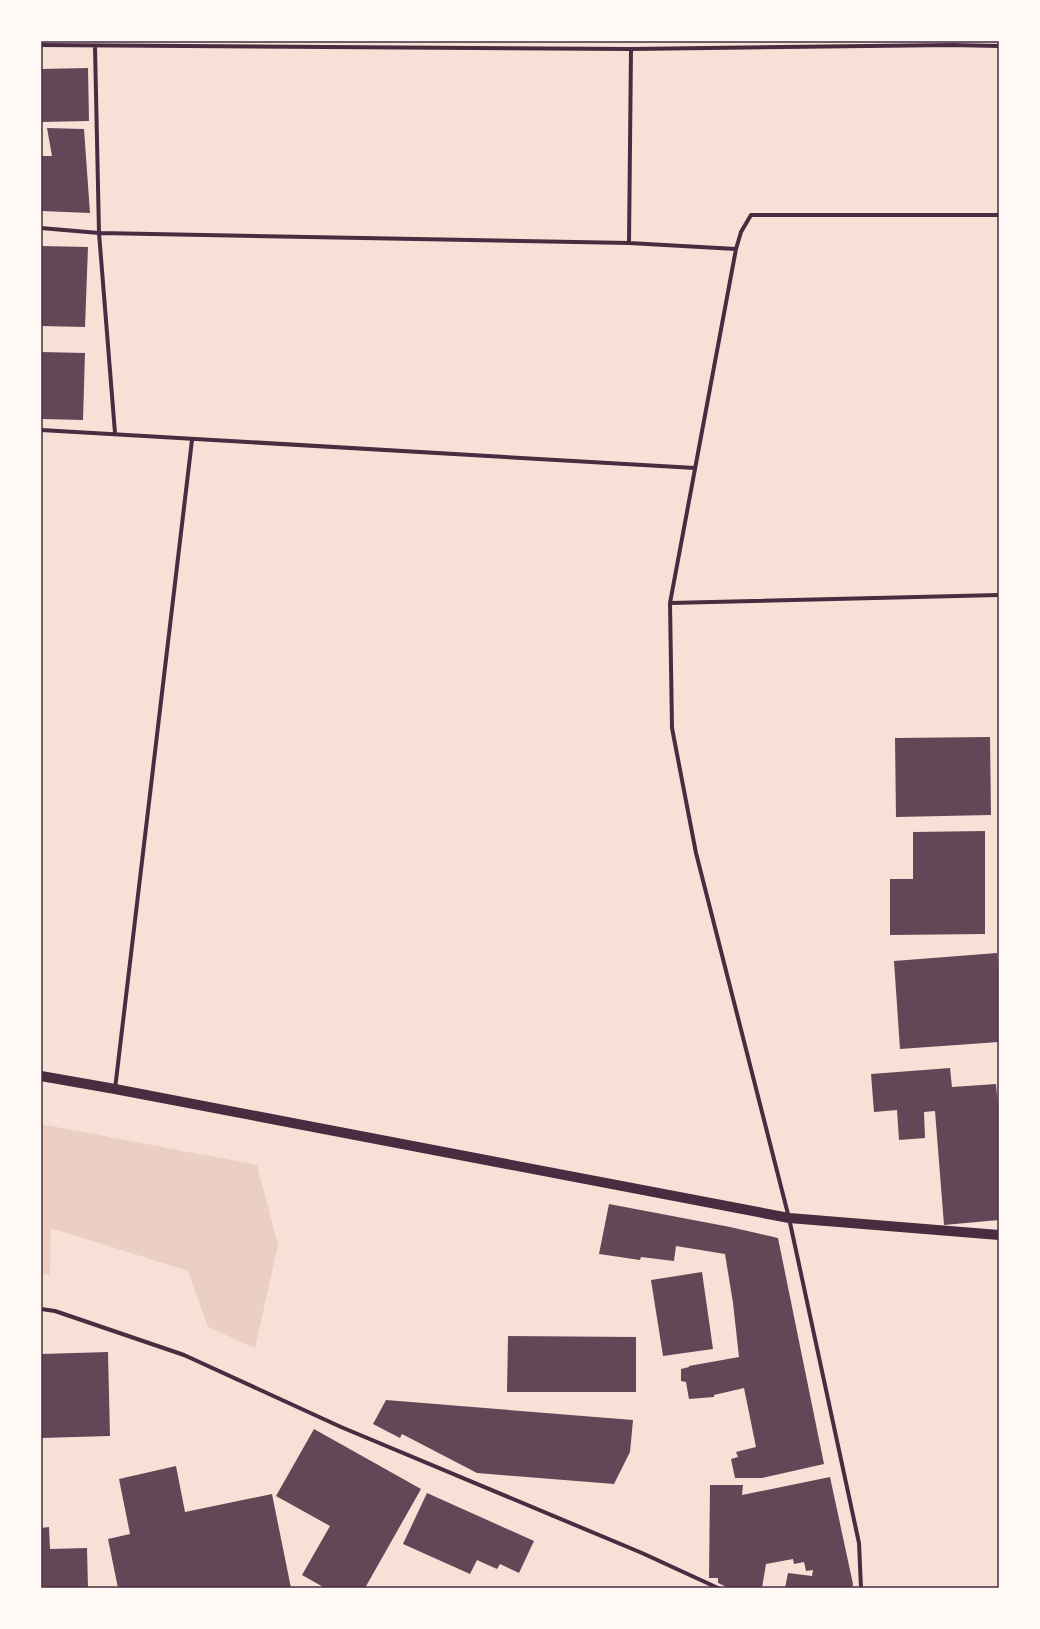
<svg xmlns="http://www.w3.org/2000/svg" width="1040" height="1629" viewBox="0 0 1040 1629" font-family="Lato,sans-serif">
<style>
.green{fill:#ebcfc5}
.building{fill:#644757}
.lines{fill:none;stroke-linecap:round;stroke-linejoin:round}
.minor{stroke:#4a2c40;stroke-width:4}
.primary{stroke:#4a2c40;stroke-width:10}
.neatline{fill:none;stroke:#4a2c40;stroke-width:1.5}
</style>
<rect width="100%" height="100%" fill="#f7e1d7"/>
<path class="green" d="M41,1124L257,1165L278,1245L255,1348L208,1327L188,1271L51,1228L50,1275L41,1274Z"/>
<path class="building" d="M88,68L89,121L41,122V69Z
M47,128L84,129L90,213L41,211V156H52Z
M41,246L88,247L85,327L41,326Z
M41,352L85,353L83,420L41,419Z
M990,737L991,815L896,817L895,738Z
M985,831V934L890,935V879H913V832Z
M997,953L999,988V1042L900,1049L894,961Z
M950,1068L952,1087L996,1084L999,1118V1220L944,1225L935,1111L924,1112L925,1138L899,1140L897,1110L874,1112L871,1074Z
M609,1204L730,1227L778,1238L824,1464L762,1478H735L731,1459L738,1457L736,1452L756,1447L744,1388L714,1395V1397L689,1399L686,1382L681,1381V1369L689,1367V1366L739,1357L733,1303L725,1254L676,1246L674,1261L641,1257L640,1260L599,1254Z
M702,1272L713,1349L663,1356L651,1280Z
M508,1336L636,1337V1392H507Z
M108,1352L110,1436L41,1438V1354Z
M386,1400L633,1420L630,1452L614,1484L477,1473L402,1434L400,1438L373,1424Z
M314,1429L421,1489L365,1588H325L302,1575L330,1526L276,1496Z
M176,1466L185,1512L272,1494L291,1588H118L108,1539L130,1534L119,1479Z
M830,1477L853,1584L852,1588H785L788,1573L812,1576L813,1570L806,1571L804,1562L794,1564L793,1559L766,1564L762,1588H729L718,1583V1578H709L710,1485H743L742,1495Z
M427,1493L534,1541L519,1573L500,1564L497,1569L477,1560L470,1574L403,1544Z
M49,1527L50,1549L87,1548L88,1588H41V1528Z"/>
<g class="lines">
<path class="minor" d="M41,45L631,49L952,45L999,46
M95,47L99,233L115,433
M41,228L99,233L629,243L736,249
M629,243L631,49
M41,430L695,468
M670,603L999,595
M115,1089L192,440
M41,1309L55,1311L184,1355L341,1427L642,1553L718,1588
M861,1588L859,1543L789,1218L696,853L672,728L670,603L736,249L741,232L751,215H999"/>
<path class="primary" d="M41,1076L115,1089L789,1218L999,1235"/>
</g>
<rect width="1040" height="1629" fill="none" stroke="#fffaf5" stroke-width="84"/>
<rect x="42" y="42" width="956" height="1545" class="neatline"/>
</svg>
